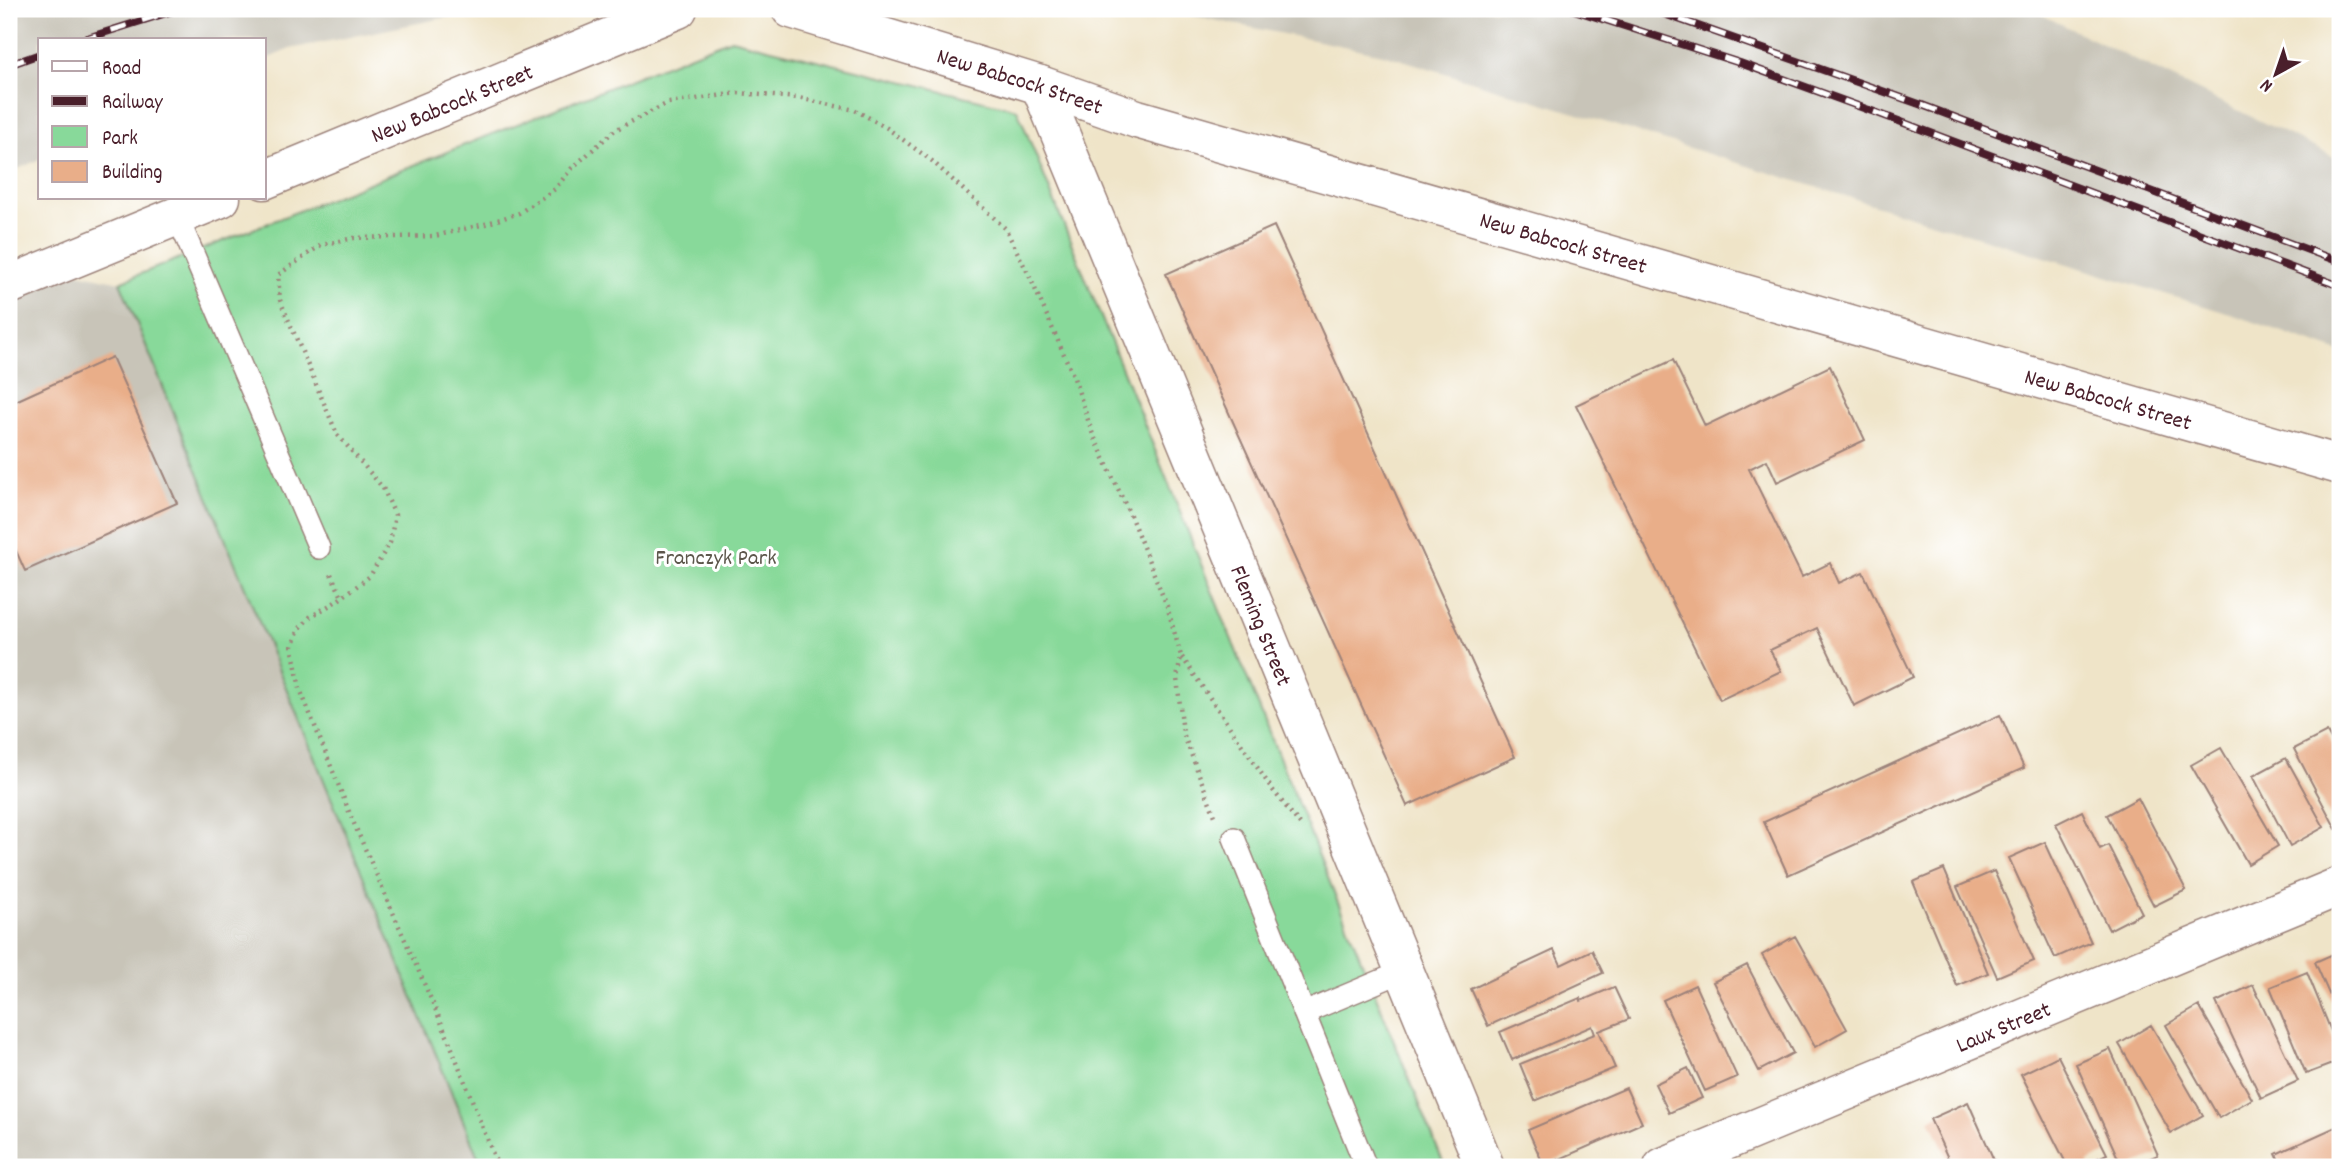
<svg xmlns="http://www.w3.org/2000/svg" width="2349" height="1176" viewBox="0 0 2349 1176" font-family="Dekko,sans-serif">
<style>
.industrial{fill:#c8c4b8}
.green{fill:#88d99a;stroke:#697c62;stroke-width:2}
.building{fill:#e9ae89}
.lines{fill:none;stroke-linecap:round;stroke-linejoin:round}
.lane-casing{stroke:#9c827a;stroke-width:24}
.street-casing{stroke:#9c827a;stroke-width:41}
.path{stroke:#9c827a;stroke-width:4.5;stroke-dasharray:2 5;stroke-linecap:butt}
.lane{stroke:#fff;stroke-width:21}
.street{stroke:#fff;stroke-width:38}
.rail-casing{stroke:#4a1f2b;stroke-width:8}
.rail{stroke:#fff;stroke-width:5;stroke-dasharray:16;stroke-linecap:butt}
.labels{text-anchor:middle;stroke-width:6;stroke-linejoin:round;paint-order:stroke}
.street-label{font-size:23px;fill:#4a1f2b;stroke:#fff}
.park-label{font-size:23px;fill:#5d574c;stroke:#fff}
</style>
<rect width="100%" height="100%" fill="#fff"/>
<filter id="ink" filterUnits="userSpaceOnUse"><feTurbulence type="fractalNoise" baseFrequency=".0143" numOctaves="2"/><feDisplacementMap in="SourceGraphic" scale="14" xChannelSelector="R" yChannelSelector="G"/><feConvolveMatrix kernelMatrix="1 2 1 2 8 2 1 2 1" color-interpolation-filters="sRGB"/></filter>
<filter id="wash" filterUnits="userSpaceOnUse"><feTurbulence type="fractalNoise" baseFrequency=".00686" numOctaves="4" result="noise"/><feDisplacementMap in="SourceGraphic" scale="28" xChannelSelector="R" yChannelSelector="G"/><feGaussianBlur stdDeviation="1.57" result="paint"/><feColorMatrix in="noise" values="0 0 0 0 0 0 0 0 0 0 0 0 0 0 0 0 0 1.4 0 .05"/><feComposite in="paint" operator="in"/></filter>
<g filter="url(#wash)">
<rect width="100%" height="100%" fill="#efe4c8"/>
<path class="industrial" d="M9,9H488L290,49L264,60V40H40V159L9,173Z
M1159,9H2030L2340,160V352L2240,317L1383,54Z
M9,258L120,282L482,1167H9Z"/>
<path class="green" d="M731,39L1017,109L1445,1167H482L120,282Z"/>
<g id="blocks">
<path class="building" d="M1274,226L1515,757L1407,806L1166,274Z
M112,357L177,503L25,571L9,535V404Z
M1673,360L1705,426L1830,366L1865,440L1777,482L1767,460L1749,469L1802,577L1830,563L1839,583L1863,572L1913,677L1854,706L1817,628L1770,650L1781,671L1720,700L1576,405Z
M2000,715L2024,768L1788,875L1764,822Z
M2327,732L2340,757V827L2336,829L2294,749Z
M2221,748L2278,846L2248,864L2191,765Z
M2286,758L2324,827L2290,846L2253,776Z
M2138,798L2186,890L2154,906L2107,815Z
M2082,811L2100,849L2108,845L2142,913L2109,930L2056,824Z
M2045,842L2091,942L2055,958L2009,858Z
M1944,869L1988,973L1957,986L1913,882Z
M1994,871L2034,961L1997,977L1957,887Z
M1795,936L1847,1029L1815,1047L1762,955Z
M1554,950L1561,965L1592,950L1603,973L1488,1026L1471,989Z
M2340,951V1019L2315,962Z
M1747,965L1793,1053L1759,1071L1713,982Z
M2307,972L2340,1053V1061L2306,1074L2270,987Z
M1695,985L1737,1077L1705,1091L1663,1000Z
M2253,985L2298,1081L2261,1098L2216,1002Z
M1614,987L1629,1019L1599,1031L1615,1068L1535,1101L1520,1064L1595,1034L1592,1026L1512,1060L1500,1032L1580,998L1581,1001Z
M2199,1006L2252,1099L2219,1118L2166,1025Z
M2151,1025L2203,1115L2171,1133L2119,1044Z
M2110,1049L2158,1155L2129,1167H2122L2076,1064Z
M2058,1056L2107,1154L2087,1163L2089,1167H2068L2021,1074Z
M1688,1068L1702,1098L1669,1113L1655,1084Z
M1626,1088L1642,1123L1544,1166L1528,1130Z
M1968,1102L1997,1167H1952L1930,1119Z
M2340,1125V1167H2282L2276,1154Z"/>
</g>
</g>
<g filter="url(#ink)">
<use href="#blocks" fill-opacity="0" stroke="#9c827a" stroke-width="2"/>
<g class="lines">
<g class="lane-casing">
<path id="lane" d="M177,216L319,548
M1234,838L1366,1167
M1304,1013L1404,971"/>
</g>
<g class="street-casing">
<g id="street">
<path id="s1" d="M791,9L1040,85L1137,119L2340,465"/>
<path id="s2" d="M1040,85L1485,1167"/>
<path id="s3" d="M264,180L678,9"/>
<path d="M9,285L221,198"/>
<path id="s4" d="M1663,1167L2340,886"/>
</g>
</g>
<path class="path" d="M331,574L342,597
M1182,657L1272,789L1302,827
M498,1167L448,1038L352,819L300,689L292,646L299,629L310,617L337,601L370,576L390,543L395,515L383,488L337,434L280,300L278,275L321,245L354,238L435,236L485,224L519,213L555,189L571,169L615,130L668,103L738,93L798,98L855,110L887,128L932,161L1005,228L1029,275L1073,375L1092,432L1130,515L1167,606L1181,656L1177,678L1183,733L1215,816"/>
<use href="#lane" class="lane"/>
<use href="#street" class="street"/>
<g class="rail-casing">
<path id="rail" d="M1571,9L1740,63L1880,114L2340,286
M1650,9L1922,105L2340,262
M81,40L179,9
M9,65L40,54"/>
</g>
<use href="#rail" class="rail"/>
</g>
</g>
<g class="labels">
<g class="street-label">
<text dy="8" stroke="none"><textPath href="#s1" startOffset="240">New Babcock Street</textPath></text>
<text dy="8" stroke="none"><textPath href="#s3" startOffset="203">New Babcock Street</textPath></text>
<text dy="8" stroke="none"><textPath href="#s1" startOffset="807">New Babcock Street</textPath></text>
<text dy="8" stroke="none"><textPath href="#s1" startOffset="1374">New Babcock Street</textPath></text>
<text dy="8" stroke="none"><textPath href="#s2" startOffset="584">Fleming Street</textPath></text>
<text dy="8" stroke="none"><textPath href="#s4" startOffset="368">Laux Street</textPath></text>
</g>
<g class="park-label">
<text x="716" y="564">Franczyk Park</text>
</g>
</g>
<rect width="2349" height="1176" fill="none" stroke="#fff" stroke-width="35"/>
<rect x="38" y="38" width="228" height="161" fill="#ffffff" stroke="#b7a5aa" stroke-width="2"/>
<rect x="52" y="61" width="35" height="10" fill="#ffffff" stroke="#b7a5aa" stroke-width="2"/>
<text x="102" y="74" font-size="21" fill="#4a1f2b">Road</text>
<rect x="52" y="96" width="35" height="10" fill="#4a1f2b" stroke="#b7a5aa" stroke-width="2"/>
<text x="102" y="108" font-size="21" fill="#4a1f2b">Railway</text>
<rect x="52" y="126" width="35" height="21" fill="#88d99a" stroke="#b7a5aa" stroke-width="2"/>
<text x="102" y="144" font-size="21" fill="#4a1f2b">Park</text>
<rect x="52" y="161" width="35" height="21" fill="#e9ae89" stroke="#b7a5aa" stroke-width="2"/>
<text x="102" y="178" font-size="21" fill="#4a1f2b">Building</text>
<g transform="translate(2276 74) rotate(220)" stroke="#ffffff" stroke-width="5" paint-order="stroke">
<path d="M0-5L12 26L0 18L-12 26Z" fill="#4a1f2b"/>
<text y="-10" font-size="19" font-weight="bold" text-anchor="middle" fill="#4a1f2b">N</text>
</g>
</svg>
